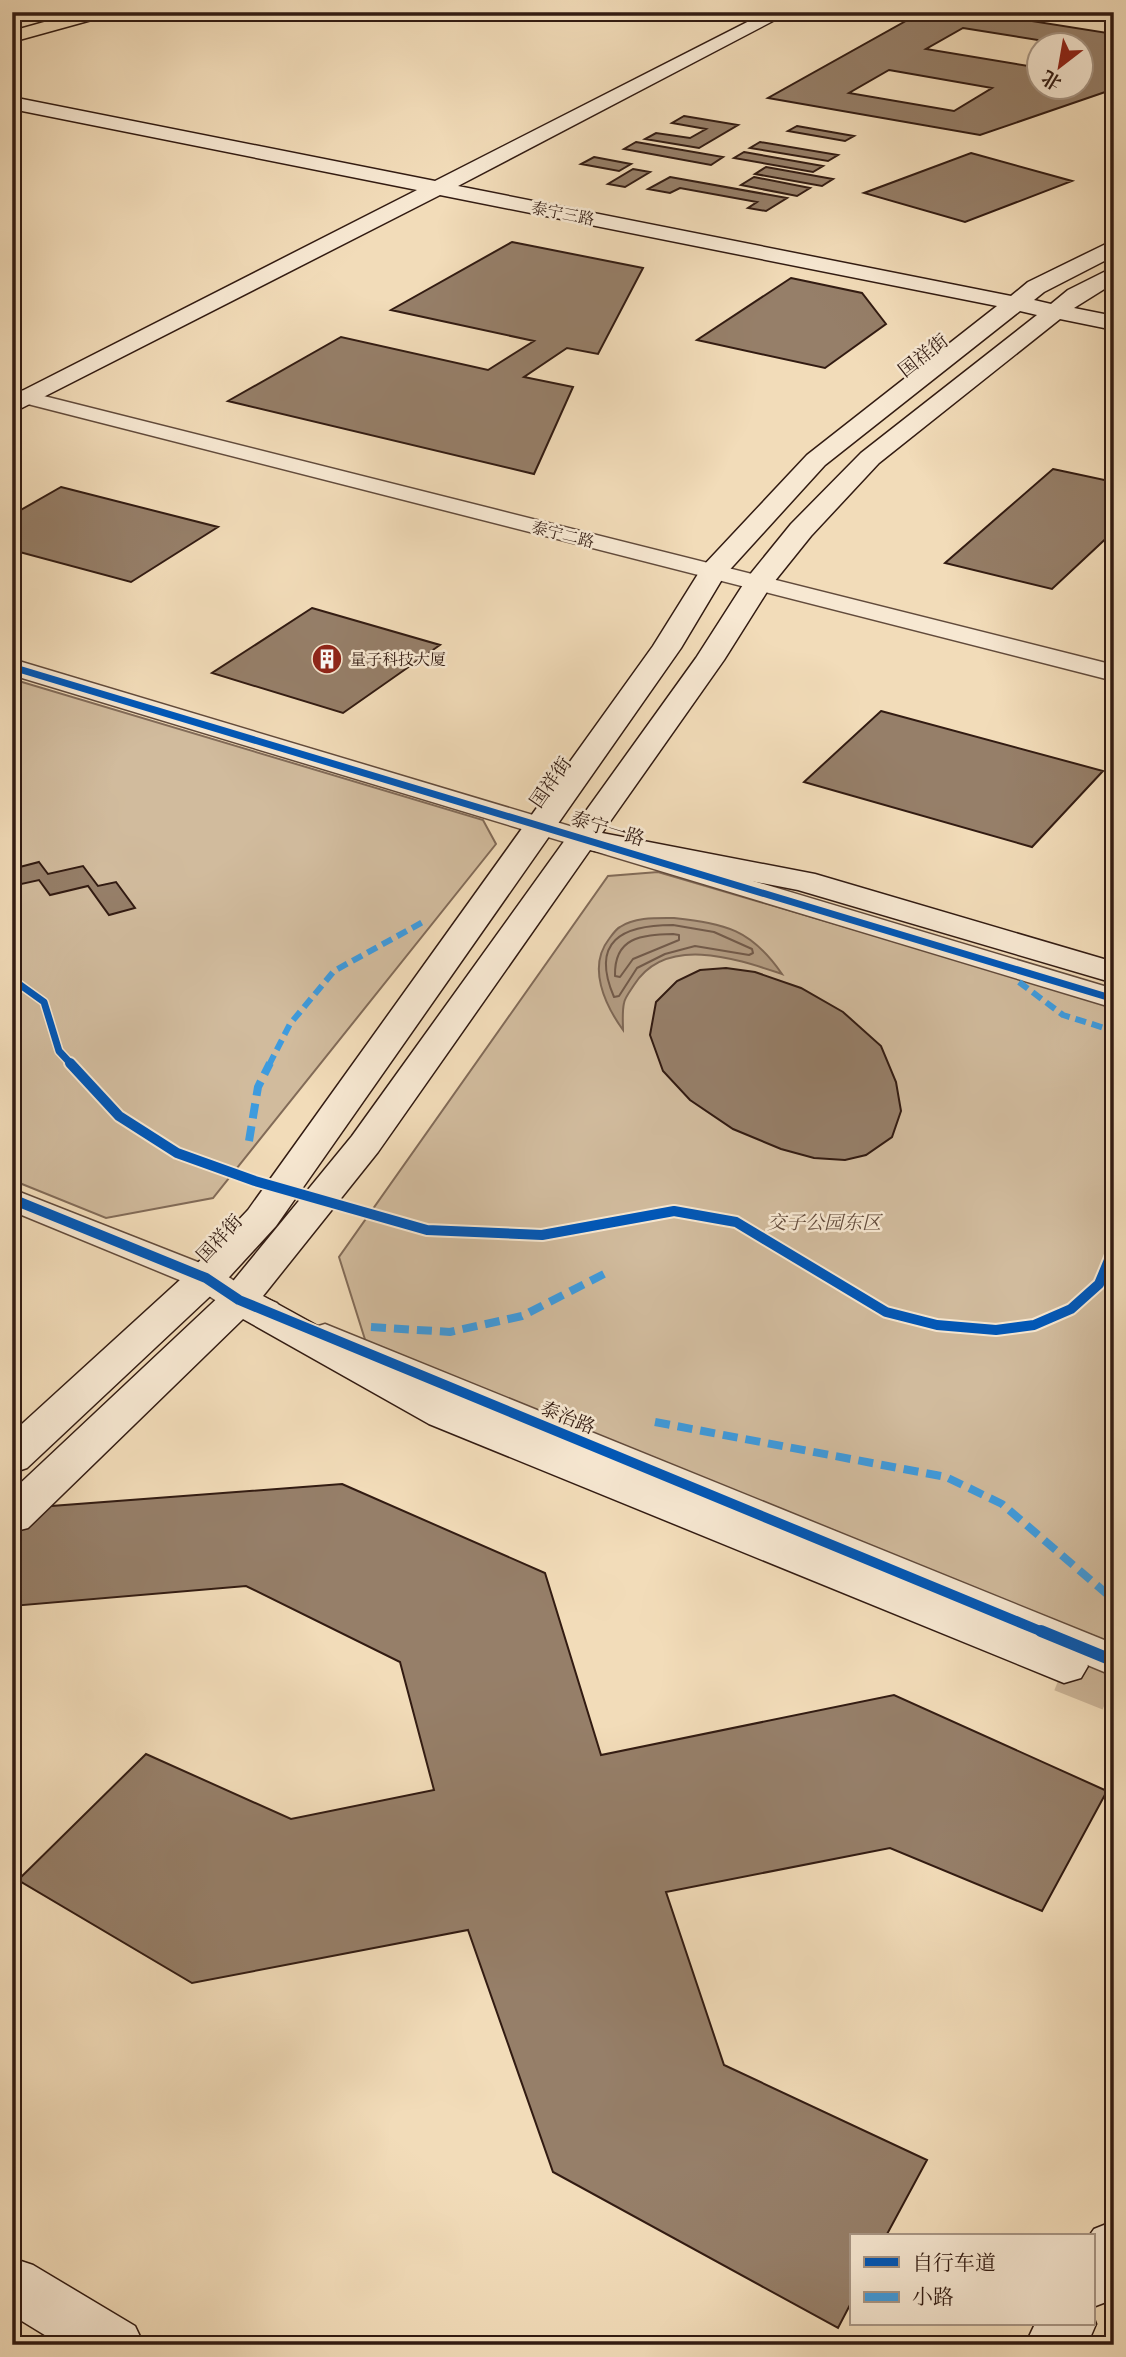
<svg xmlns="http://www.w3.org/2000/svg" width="1126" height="2357" viewBox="0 0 1126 2357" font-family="'Old Standard TT','Noto Serif SC',serif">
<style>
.green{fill:#d1bb9d;stroke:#826b58;stroke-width:2}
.water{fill:#b19a80;stroke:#7e6754;stroke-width:2}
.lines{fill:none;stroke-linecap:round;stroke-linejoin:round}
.shore{stroke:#725a49;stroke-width:2}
.building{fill:#967f69;stroke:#321b12;stroke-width:2;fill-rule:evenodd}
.secondary-tunnel{stroke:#ccb598;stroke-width:52;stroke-dasharray:52 26;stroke-linecap:butt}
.street-casing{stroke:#624b3c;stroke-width:3}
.secondary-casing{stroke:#321b12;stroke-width:3}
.primary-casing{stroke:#321b12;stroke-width:3}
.street{fill:#f7e8d2;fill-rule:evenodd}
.secondary{fill:#f7e8d2;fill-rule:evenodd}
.primary{fill:#f2dcb9;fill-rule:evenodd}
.quiet-far1{stroke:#3e9bde;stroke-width:6;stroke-dasharray:11 6;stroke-linecap:butt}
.quiet{stroke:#3e9bde;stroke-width:8;stroke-dasharray:15 8;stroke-linecap:butt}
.cycleway-far2-casing{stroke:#f7e8d2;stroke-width:10}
.cycleway-far1-casing{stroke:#f7e8d2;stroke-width:14}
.cycleway-casing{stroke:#f7e8d2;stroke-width:17}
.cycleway-far2{stroke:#0057b8;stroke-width:7}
.cycleway-far1{stroke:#0057b8;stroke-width:10}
.cycleway{stroke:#0057b8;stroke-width:12}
.labels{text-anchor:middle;stroke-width:5;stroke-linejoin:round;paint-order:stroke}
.far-street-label{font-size:16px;fill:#321b12;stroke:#f7e8d2}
.far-poi-label{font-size:16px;fill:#321b12;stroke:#f7e8d2;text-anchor:start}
.street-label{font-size:19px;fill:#321b12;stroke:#f7e8d2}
.park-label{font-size:19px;font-style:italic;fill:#624b3c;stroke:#f7e8d2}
</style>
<rect width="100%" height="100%" fill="#f2dcb9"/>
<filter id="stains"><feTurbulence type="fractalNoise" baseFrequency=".00286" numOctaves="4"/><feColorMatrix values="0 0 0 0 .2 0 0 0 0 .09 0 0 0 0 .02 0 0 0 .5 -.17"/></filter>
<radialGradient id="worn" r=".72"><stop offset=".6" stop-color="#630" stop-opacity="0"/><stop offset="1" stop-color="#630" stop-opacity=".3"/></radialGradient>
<path class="green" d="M12,679L483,820L496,844L213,1198L106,1218L12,1180Z
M658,872L1114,1006V1649L368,1349L339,1257L608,876Z"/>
<path class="water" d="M674,918C726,924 751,929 782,974C737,959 666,934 634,985C631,990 625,997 624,1003C622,1012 623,1022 623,1030C605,1005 587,967 609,939C612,935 616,929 620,927C635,917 656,918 674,918Z"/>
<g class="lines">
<path class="shore" d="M673,925L714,932L752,949L753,953L749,955L695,946L665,954L637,968L619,996L614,997C590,941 622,925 673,925Z
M673,934L679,935V940L633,959L620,977L615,976C614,937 641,935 673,934Z"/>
</g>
<path class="building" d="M922,12H975L1114,34V89L980,135L768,98ZM963,28L1063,44L1060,46H1080V88H1038V59L1028,66L926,49ZM889,70L992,88L954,111L849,93Z
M684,116L738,125L699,148L645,139L656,133L690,138L706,129L672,123Z
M797,126L854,136L845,141L788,131Z
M636,142L723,157L711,165L624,149Z
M760,142L838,155L828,161L750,148Z
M744,152L823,166L813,172L734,158Z
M971,153L1072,181L965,222L864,193Z
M594,157L631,164L619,171L581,164Z
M766,167L833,179L822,186L755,174Z
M633,169L650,172L625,187L608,184Z
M670,177L787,198L766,211L748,208L757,202L680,188L670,193L648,189Z
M754,177L810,188L797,196L741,185Z
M512,242L643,268L598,354L567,348L524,377L573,387L534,474L228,401L341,337L488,370L534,341L391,310Z
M791,278L862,293L886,324L825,368L697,340Z
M1053,469L1114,482V531L1052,589L945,563Z
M61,487L218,527L131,582L12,550V515Z
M312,608L440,645L343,713L212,673Z
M881,711L1103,771L1032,847L804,782Z
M39,862L48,874L83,866L98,886L116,882L135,908L109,915L88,886L50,895L39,880L17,885L12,878V869Z
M726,968L755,972L801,988L843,1012L881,1046L896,1082L901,1111L892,1137L866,1155L845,1160L814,1158L781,1149L733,1129L690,1100L663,1071L650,1035L656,1002L677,981L700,970Z
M342,1484L545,1573L601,1755L894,1695L1107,1791L1042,1911L890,1848L666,1892L724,2065L927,2160L886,2236H851V2303L838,2328L553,2172L468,1930L192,1983L18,1880L146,1754L291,1819L434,1790L400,1662L246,1586L12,1606V1509Z"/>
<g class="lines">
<path class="secondary-tunnel" d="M1064,1666L1114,1686"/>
<g class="street-casing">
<path id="street" d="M12,388L1114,665V681L12,400Z
M12,659L1114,989V1008L12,675Z
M12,1189L218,1270L251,1292L277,1303L283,1311L277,1319L265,1322L253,1319L227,1308L194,1286L12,1211Z
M325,1324L1114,1644V1676L312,1344L307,1336L312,1328Z"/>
</g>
<g class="secondary-casing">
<path id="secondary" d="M767,12H790L458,186L1011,296L1028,282L1114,240V256L1044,292L1034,300L1051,304L1068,290L1114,267V283L1074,308L1114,316V330L1060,319L879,463L811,536L770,587L724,660L602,833L815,874L1114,962V983L798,890L590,850L378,1152L263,1296L459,1404L1081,1654L1088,1666L1081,1678L1064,1683L429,1424L243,1319L28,1528L12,1532V1491L225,1291L352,1136L696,658L748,577L791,524L861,453L1037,315L1020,311L825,465L724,576L681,648L276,1226L220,1287L27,1468L12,1473V1433L192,1269L248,1210L653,646L703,566L807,455L997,306L440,195L12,413V396L417,190L12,109V97L435,181Z
M1114,2221V2299L1093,2307V2236H1089L1094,2229Z
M12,2258L33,2265L135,2326L144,2345H61L12,2315Z
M1093,2316L1096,2324L1087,2345H1025L1035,2324H1093Z"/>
</g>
<g class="primary-casing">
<path id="primary" d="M80,12H109L106,16L12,42V31Z"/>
</g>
<use href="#street" class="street"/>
<use href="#secondary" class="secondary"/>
<use href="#primary" class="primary"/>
<path class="quiet-far1" d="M1019,982L1063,1015L1114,1031
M12,1047L21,1056
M269,1065L290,1024L334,971L423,922"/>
<path class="quiet" d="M249,1141L258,1087L270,1063
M371,1327L450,1332L522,1316L606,1273
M655,1422L946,1477L1002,1504L1114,1600"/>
<g class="cycleway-far2-casing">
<path id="cycleway-far2" d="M12,667L1114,999
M12,979L44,1002L59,1051L72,1065"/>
</g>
<g class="cycleway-far1-casing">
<path id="cycleway-far1" d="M70,1063L119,1116L177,1153L255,1181L427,1230L542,1235L674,1211L736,1222L886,1312L937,1325L996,1330L1034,1325L1071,1309L1099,1284L1114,1248
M12,1199L206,1278L239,1300L1045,1633"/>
</g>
<g class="cycleway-casing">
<path id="cycleway" d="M1041,1631L1114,1661"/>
</g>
<use href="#cycleway-far2" class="cycleway-far2"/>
<use href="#cycleway-far1" class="cycleway-far1"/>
<use href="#cycleway" class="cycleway"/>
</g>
<defs>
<g id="building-disc" transform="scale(1.575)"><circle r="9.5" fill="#8f2418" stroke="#f7e8d2"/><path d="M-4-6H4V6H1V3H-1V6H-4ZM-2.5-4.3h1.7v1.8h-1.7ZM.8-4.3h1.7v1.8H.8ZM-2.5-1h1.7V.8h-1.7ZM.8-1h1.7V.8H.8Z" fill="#fff"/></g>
</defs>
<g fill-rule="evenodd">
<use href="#building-disc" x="327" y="659"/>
</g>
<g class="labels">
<g class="far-street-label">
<text transform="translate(563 213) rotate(11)" y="6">泰宁三路</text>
<text transform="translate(563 534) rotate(14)" y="6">泰宁二路</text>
</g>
<g class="far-poi-label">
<text x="350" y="665">量子科技大厦</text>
</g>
<g class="street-label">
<text transform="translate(923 355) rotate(-38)" y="7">国祥街</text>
<text transform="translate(550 782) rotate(-55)" y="7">国祥街</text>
<text transform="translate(608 828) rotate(17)" y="7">泰宁一路</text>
<text transform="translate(219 1238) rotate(-47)" y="7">国祥街</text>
<text transform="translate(568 1417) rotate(22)" y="7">泰治路</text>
</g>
<g class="park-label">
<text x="824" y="1229">交子公园东区</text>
</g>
</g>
<rect width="1126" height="2357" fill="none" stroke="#f2dcb9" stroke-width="42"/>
<rect x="14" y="14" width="1098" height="2329" fill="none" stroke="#321b12" stroke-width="3.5"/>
<rect x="21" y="21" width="1084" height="2315" fill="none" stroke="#321b12" stroke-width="2"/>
<rect x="850" y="2234" width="245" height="91" fill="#f7e8d2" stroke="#a89685" stroke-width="2"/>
<rect x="864" y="2257" width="35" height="10" fill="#0057b8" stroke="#a89685" stroke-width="2"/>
<text x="912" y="2270" font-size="21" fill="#321b12">自行车道</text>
<rect x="864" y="2292" width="35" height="10" fill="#3e9bde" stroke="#a89685" stroke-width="2"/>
<text x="912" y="2304" font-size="21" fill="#321b12">小路</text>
<g transform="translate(1060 66) rotate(211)"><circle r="33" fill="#f7e8d2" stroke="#a89685" stroke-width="2"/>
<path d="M0-5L12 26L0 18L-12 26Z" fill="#8f2418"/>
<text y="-10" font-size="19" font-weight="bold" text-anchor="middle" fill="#321b12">北</text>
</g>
<rect width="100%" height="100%" filter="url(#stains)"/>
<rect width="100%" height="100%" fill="url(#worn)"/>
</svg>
